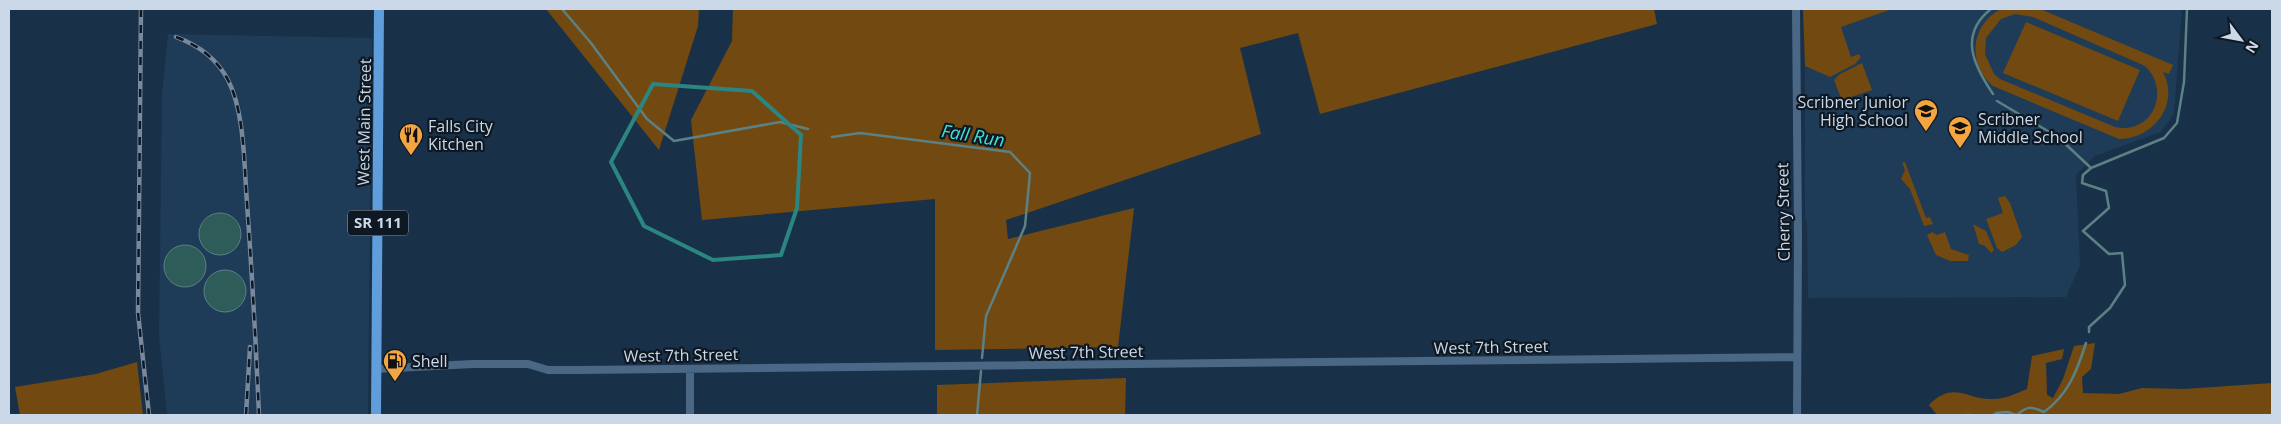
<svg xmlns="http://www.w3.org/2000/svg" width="2281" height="424" viewBox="0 0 2281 424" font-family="'Open Sans',sans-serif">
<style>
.built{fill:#1e3b57}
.green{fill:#724910;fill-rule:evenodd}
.water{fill:#2d5c59;stroke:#5c8184}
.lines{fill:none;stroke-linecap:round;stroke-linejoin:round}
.stream{stroke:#5c8184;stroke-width:2.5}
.tertiary{stroke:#4a6785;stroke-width:8}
.primary{stroke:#609edb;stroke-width:10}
.rail-casing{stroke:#77899c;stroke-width:4.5}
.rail{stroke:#0e1823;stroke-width:2.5;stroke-dasharray:8;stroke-linecap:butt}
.marked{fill:none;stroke:#2b8580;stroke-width:4;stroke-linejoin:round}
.labels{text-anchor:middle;stroke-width:4.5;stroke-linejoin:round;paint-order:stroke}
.shield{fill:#0e1823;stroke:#929eac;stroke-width:1}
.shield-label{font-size:15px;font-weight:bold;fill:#cad8e7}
.poi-label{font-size:16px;fill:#cad8e7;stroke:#0e1823;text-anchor:start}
.street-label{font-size:16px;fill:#cad8e7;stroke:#0e1823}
.water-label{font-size:18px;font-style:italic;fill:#42e1d8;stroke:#0e1823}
</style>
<rect width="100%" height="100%" fill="#193148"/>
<path class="built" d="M1807,9H2182L2174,114L2161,132L2095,156L2076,175L2080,265L2066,297L1808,298L1807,222L1805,219V10Z
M168,34L372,38L368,415H167L159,336L162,94Z"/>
<path class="green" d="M546,9H699L698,26L659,150Z
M733,9H1654L1657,24L1320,114L1298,33L1240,48L1261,134L1006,220L1008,239L1134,208L1118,347L935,350V199L702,220L691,120L732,41Z
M1803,9H1892L1841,27L1851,57L1859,54L1861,57L1855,64L1830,77L1805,66Z
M2001,9H2040L2173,65L2169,74L2163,72C2180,104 2154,139 2119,139L1993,86C1967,64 1970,25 2001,9ZM2015,14L2033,17L2145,66C2171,90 2153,135 2115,127L2000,79L1994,74L1985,54L1986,38L2001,19Z
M2026,22L2140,70L2118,121L2003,73Z
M1862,63L1872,90L1851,97L1846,102L1842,101L1834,80L1840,74Z
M1905,162L1926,218L1930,217L1933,224L1924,226L1910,189L1901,179L1905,170L1902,163Z
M2005,196L2010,203L2022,237L2016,245L2002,252L1997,248L1986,219L2003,213L1998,198Z
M1973,224L1986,231L1994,250L1991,253L1985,246L1979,244Z
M1932,232L1937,235L1945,232L1951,249L1969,255L1968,261H1950L1936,255L1927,235Z
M2095,343L2091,369L2082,377L2083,393L2119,394L2142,388L2184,389L2272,383V415H1937L1929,405C1954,380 1966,400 1992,399C2005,399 2015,394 2027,389L2032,356L2064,349L2062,359L2046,363L2047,395L2053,398L2063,379L2074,346Z
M137,362L143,415H20L15,387L96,374Z
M1126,378L1125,415H937V385Z"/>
<path class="water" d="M199 234a21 21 0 1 1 42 0a21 21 0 1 1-42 0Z
M164 266a21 21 0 1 1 42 0a21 21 0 1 1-42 0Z
M204 291a21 21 0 1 1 42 0a21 21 0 1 1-42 0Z"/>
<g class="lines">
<path class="stream" d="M562,9L591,43L647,119L674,141L780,122L808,129
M1991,9C1958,35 1974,66 1993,94
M1997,101L2058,137L2091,168
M832,137L860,133L1010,152L1030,173L1025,226L986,316L982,358
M2089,332V327L2110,308L2125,285L2122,253L2109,254L2083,231L2109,208L2106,191L2082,183L2083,175L2091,168L2164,138L2177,123L2184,82L2187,9
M977,415L981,371
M1966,415H1971
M1994,415L1996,413L2008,412L2016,415
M2017,415C2027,406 2031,406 2044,412C2068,395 2077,371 2086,343"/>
<path class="tertiary" d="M1796,9L1798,237L1797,415
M376,369L473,364H528L548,370H579L1796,357
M690,415V369"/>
<path class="primary" d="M376,415L379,9"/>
<g class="rail-casing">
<path id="rail" d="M141,9L138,313L149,415
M176,37C198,45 217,59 228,80C245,113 244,166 247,203C252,274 256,344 259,415
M246,415L250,347"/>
</g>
<use href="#rail" class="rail"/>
</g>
<path class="marked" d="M653,84L752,91L801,135L797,208L781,255L713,260L644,226L611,162Z"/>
<defs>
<g id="school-pin" transform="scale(1.25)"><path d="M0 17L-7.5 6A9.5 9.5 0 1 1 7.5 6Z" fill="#f2a541" stroke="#0e1823"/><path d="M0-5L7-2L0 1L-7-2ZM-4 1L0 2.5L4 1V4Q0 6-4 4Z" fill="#111"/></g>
<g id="restaurant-pin" transform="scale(1.25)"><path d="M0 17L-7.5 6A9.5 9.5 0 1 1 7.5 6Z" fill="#f2a541" stroke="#0e1823"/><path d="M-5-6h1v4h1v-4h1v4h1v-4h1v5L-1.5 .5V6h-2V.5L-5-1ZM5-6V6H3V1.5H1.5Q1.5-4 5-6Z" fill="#111"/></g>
<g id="fuel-pin" transform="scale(1.25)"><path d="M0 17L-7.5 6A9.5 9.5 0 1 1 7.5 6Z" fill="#f2a541" stroke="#0e1823"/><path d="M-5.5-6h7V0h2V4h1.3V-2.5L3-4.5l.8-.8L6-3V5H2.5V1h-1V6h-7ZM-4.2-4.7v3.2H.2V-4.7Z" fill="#111"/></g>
</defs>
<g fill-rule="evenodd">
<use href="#school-pin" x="1926" y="111"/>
<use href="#school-pin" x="1960" y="128"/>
<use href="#restaurant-pin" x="411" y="135"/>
<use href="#fuel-pin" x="395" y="361"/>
</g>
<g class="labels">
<rect class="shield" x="348" y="210.5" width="60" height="25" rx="4"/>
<g class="shield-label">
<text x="378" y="228">SR 111</text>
</g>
<g class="poi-label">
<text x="1908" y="108" text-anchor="end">Scribner Junior<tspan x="1908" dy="18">High School</tspan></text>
<text x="1978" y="125">Scribner<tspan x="1978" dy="18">Middle School</tspan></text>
<text x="428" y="132">Falls City<tspan x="428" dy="18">Kitchen</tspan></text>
<text x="412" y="367">Shell</text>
</g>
<g class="street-label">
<text transform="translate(364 122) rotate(-89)" y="6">West Main Street</text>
<text transform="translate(1783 212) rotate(-91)" y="6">Cherry Street</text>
<text transform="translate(1491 347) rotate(-1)" y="6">West 7th Street</text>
<text transform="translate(1086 352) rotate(-1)" y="6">West 7th Street</text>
<text transform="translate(681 355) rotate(-1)" y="6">West 7th Street</text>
</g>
<g class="water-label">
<text transform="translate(973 136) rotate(9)" y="6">Fall Run</text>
</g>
</g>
<rect width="2281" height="424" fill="none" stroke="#cad8e7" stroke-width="20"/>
<g transform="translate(2241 40) rotate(122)" stroke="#0e1823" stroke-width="4" paint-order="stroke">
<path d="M0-4L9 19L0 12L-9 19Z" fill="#cad8e7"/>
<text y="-8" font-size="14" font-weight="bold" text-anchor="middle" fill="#cad8e7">N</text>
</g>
</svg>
